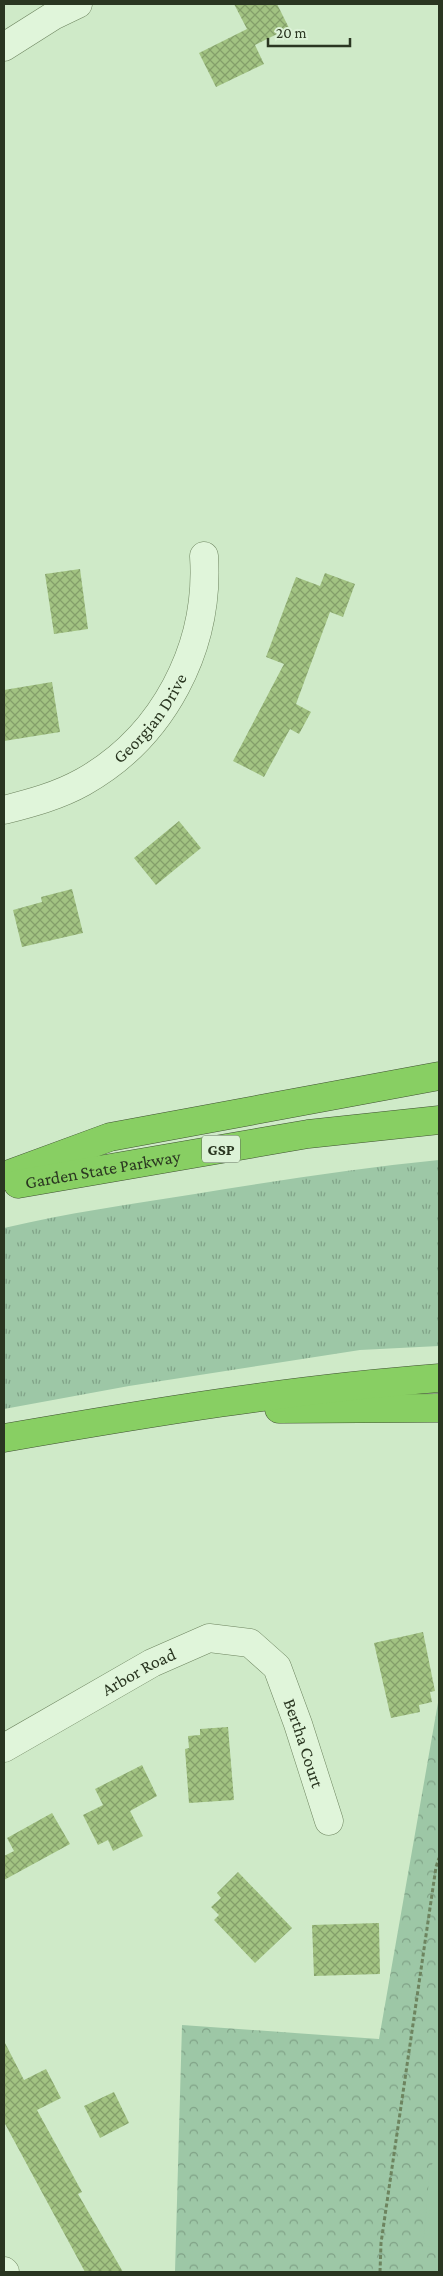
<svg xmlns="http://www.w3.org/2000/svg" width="443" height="2276" viewBox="0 0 443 2276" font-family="'Crimson Pro',serif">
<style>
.grass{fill:url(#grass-tufts)}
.park{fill:url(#park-crowns)}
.garden{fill:#9dc7a6}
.building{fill:url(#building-cross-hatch)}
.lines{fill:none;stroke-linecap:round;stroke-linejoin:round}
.minor-casing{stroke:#6d845f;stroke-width:29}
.highway-casing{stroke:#405233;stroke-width:29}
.path{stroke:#6d845f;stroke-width:3;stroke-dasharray:4 2.5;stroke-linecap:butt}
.minor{stroke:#e0f5da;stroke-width:28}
.highway{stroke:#88cf63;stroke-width:28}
.labels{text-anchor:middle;stroke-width:5;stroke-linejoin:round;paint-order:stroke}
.shield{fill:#dcf2d7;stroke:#5f6e58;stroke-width:1}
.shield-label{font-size:16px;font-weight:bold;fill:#2a3621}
.street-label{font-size:18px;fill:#2a3621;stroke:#dcf2d7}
</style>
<defs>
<pattern id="grass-tufts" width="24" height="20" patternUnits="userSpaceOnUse" patternTransform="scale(1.25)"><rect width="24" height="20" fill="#9dc7a6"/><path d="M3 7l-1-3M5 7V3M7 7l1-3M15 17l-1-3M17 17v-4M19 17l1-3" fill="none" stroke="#80a287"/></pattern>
<pattern id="park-crowns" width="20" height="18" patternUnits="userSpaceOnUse" patternTransform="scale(1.25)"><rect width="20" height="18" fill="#9dc7a6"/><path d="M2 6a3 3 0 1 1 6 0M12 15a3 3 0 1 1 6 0" fill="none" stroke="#80a287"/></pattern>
<pattern id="building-cross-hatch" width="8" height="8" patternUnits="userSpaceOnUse" patternTransform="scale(1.25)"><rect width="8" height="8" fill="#a2c382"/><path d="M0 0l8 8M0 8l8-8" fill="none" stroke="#849f6a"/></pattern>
</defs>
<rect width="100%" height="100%" fill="#cfeac8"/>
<path class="grass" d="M439,1160V1346L360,1350L129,1386L4,1409V1228C67,1213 131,1204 195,1194C276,1181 357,1168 439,1160Z"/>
<path class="park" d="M439,1697V2272H175L182,2025L379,2039Z"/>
<path class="garden" d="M439,2152V2247L423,2246L430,2168Z"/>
<path class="building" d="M234,4H277L289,28L255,45L264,64L216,87L199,53L247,29Z
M80,569L88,629L54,634L45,574Z
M325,573L355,584L343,617L330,612L296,704L311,712L299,734L290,729L264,777L233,761L284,664L266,657L296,577L320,586Z
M52,682L60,732L4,741V690Z
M179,821L201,848L156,885L134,858Z
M72,889L83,933L22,947L13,910L42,902L41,897Z
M423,1632L435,1691L430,1692L432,1702L419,1705L420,1712L391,1718L374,1643Z
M228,1727L234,1800L189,1803L185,1749L189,1748L188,1736L200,1735V1729Z
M142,1765L157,1796L130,1811L143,1836L113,1851L108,1840L98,1845L83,1815L103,1805L95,1789Z
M52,1813L70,1844L4,1880V1856L14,1851L7,1838Z
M238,1872L292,1928L255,1963L214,1920L219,1915L211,1907L221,1898L217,1893Z
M379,1923L380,1974L314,1976L312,1925Z
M4,2041L24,2080L46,2069L61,2098L37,2110L82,2192L78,2194L123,2272H85L4,2122Z
M114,2092L129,2123L100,2138L84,2106Z"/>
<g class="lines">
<g class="minor-casing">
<g id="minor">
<path d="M4,47L53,16L78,4"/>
<path id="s1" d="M4,810C31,803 58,796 83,782C163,737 210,648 204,556"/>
<path id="s2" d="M4,1748L152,1663L209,1638L250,1643L277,1667L298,1724L329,1821"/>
<path d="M4,2271L5,2272"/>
</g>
</g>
<g class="highway-casing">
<g id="highway">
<path d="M4,1176L110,1137L439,1076"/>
<path id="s3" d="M18,1184L308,1134L439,1120"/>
<path d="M279,1409L439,1408"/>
<path d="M4,1438C148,1413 293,1389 439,1378"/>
</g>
</g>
<path class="path" d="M380,2272L381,2243L436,1867L439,1858"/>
<use href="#minor" class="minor"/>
<use href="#highway" class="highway"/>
</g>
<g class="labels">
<rect class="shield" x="202" y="1135.5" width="38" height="27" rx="4"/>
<g class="shield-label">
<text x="221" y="1155">GSP</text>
</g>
<g class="street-label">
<text dy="6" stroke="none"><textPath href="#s1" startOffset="178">Georgian Drive</textPath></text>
<text dy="6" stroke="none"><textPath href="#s3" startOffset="86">Garden State Parkway</textPath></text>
<text dy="6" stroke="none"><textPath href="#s2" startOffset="155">Arbor Road</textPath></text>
<text dy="6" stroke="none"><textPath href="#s2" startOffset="391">Bertha Court</textPath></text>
</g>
</g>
<rect width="443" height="2276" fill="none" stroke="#2a3621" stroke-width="10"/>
<path d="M268 38v8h82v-8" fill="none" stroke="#2a3621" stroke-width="2.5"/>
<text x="276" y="38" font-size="15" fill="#2a3621" stroke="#dcf2d7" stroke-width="4" paint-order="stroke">20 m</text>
</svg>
